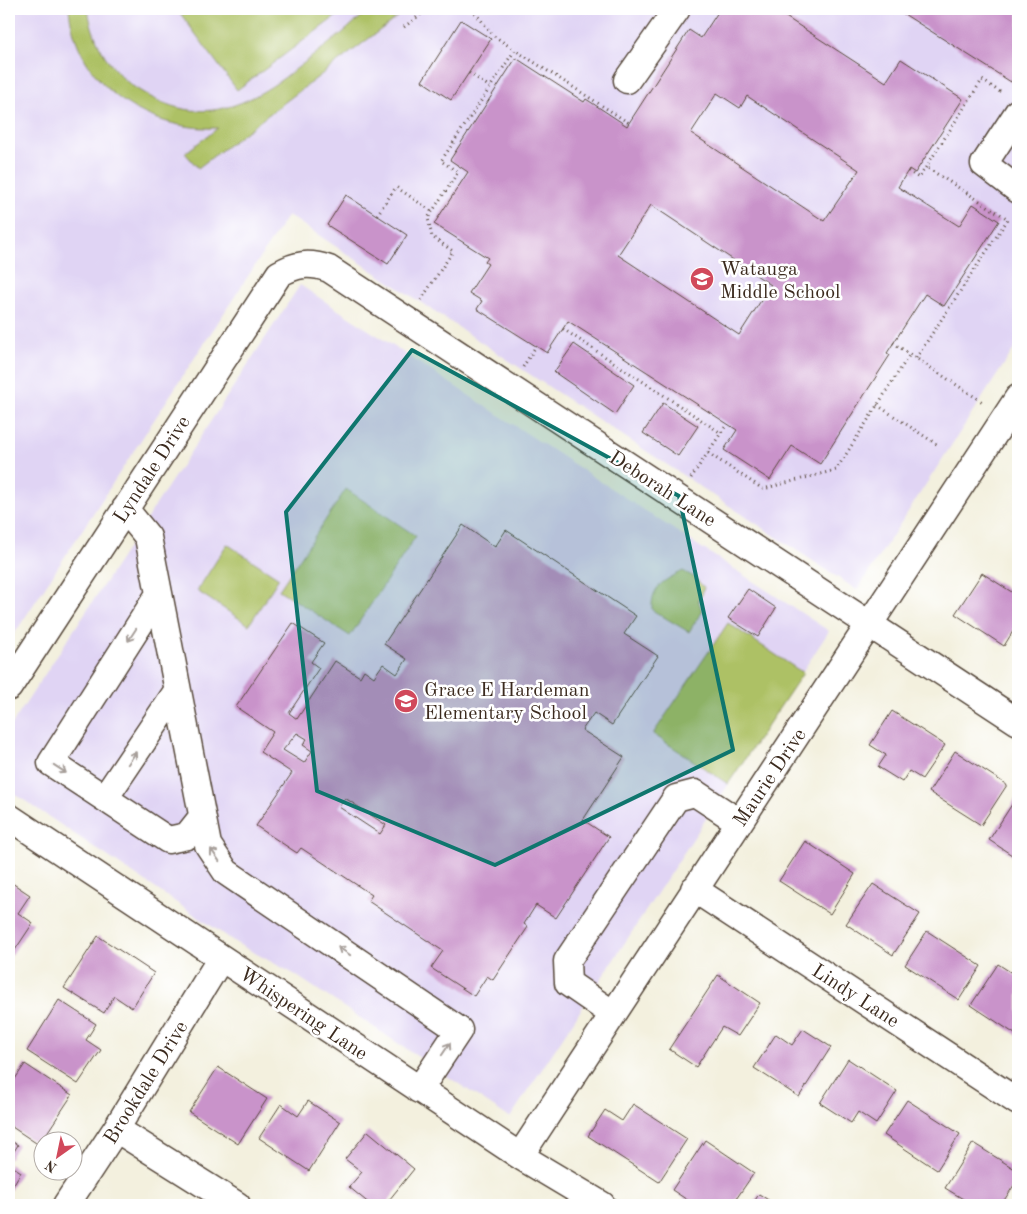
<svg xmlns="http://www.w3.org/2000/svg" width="1027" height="1214" viewBox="0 0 1027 1214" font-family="'Old Standard TT',serif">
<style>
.built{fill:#e0d4f4}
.green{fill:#adc165;stroke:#747642}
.building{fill:#c993ca;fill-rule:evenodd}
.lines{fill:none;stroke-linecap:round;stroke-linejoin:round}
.minor-casing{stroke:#57483b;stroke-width:29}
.path{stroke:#57483b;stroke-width:3;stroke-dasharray:1 4;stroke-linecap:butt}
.minor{stroke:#fff;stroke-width:26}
.oneway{stroke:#a79f9a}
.marked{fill:#0f766e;fill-opacity:0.2;stroke:#0f766e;stroke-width:4;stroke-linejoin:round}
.labels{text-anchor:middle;stroke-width:5;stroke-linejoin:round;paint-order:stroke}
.poi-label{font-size:20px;fill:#3b2a1e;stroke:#fff;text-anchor:start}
.street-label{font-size:20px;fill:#3b2a1e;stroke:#fff}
</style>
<rect width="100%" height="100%" fill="#fff"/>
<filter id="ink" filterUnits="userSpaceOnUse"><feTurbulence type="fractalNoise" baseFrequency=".02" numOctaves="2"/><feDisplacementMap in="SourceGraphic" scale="10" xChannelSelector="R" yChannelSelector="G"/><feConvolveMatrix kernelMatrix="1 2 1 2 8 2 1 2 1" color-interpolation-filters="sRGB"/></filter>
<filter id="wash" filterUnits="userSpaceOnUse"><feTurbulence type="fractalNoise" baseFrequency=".0096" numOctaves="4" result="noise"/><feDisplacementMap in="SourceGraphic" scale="20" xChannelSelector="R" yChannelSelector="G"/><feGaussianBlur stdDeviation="1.12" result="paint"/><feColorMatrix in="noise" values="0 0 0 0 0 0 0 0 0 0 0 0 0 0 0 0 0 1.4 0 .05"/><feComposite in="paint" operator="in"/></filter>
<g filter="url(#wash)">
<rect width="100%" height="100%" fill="#f3f0de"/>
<path class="built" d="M13,9H1018V343L857,590L288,215L9,642V15Z
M300,285L829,631L510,1118L294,974L238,944L9,790V729Z"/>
<path class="green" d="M69,9H88C93,43 112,75 142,92C223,142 278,81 340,35C350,27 362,14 374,9C382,6 398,9 408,9L198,168L185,153L218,128C145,131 77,85 69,9Z
M177,9H346L237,90Z
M346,489L416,536L350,636L279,590Z
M227,544L279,578L249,625L197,591Z
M683,571L694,577L704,587L702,595L698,599L702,611L689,632L652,610C651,586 663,581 683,571Z
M728,623L803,673L728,784L653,734Z"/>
<g id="blocks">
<path class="building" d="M720,9H776L775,10L886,82L901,59L963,99L915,173L909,169L898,187L959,226L973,204L999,221L944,306L925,294L887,353L890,355L820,464L792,446L770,480L724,450L737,430L568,321L547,353L477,309L482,301L469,293L488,264L485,262L488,258L434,224L468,172L450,160L516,58L584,102L586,99L627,126L689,30L701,38ZM717,93L740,108L747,96L859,170L824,221L691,133ZM651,205L771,285L739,335L618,255Z
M826,9H839L835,15Z
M896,9H1018V70L1011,82Z
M461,20L491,39L451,100L422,81Z
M346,195L407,235L388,264L327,225Z
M574,344L634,385L615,414L554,372Z
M663,403L698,426L678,456L643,433Z
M463,525L495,547L506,530L636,616L624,634L658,656L612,725L594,713L582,730L624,757L583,820L609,837L556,918L536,905L524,924L528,927L493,980L487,976L474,996L431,968L443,951L368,901L372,895L301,848L297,853L256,826L292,773L260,752L273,732L236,707L293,623L324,643L311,662L319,668L289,713L297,719L335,661L360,677L364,670L374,677L383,664L397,674L407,659L384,644ZM297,733L307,739L303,745L312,751L304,763L283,750ZM345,798L386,825L380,834L339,807Z
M982,573L1018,596V623L1004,646L955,614Z
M748,589L776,608L758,637L728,618Z
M892,711L945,745L922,779L909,771L902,782L878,767L886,755L870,745Z
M955,751L1007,785L981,825L929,792Z
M1018,795V859L989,840Z
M805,841L855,874L830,914L779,881Z
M9,881L30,895L18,913L33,923L11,956L9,954Z
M873,884L920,914L893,955L846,924Z
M927,931L981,966L959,1000L905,965Z
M98,936L154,973L132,1008L114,996L104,1013L64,988Z
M998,964L1018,977V1036L971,1005Z
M718,975L760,1003L738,1036L722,1027L696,1067L669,1049Z
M59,1000L96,1024L86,1040L101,1050L78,1084L27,1051Z
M803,1029L831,1047L799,1097L754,1068L776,1034L792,1045Z
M848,1059L897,1091L876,1124L858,1112L851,1123L820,1103Z
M25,1064L72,1095L39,1145L9,1125V1088Z
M218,1067L267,1099L238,1144L189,1112Z
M907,1100L960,1134L937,1170L884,1135Z
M308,1101L340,1122L309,1171L259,1138L281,1104L298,1116Z
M633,1104L687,1139L659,1182L588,1136L605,1110L622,1121Z
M368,1131L414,1169L385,1205H371L349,1187L362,1172L345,1159Z
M9,1140L18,1145L9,1159Z
M705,1140L754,1173L732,1205H695L672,1190Z
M973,1143L1018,1171V1179L1001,1205H973L945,1188Z
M9,1164L21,1172L9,1192Z
M759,1194L776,1205H752Z"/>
</g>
</g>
<g filter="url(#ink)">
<use href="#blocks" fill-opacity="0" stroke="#57483b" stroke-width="1"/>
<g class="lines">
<g class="minor-casing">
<path id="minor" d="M627,80L677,9
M1018,112L984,164L1018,190
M125,509L148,537L208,845L226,872L459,1030L419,1090
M159,594L51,763L168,840L187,836L202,817
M9,687L279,274C296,264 309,262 329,269L1018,722
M105,798L177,691
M9,817L520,1156L602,1205
M694,889L1018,1102
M613,1014L568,983L567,961L676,798L695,793L739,822
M116,1129L237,1205
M520,1156L1018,398
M66,1205L116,1129L221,958"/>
</g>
<path class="path" d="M472,9L494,36L515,50
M404,27L428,9
M469,73L490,87
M908,171L919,178L982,80L1003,94
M377,215L396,187L433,212
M421,300L453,251L432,237L428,218L458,172L441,161L515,50L629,123
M563,329L721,433
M893,343L984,403
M916,358L1008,219L926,167
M523,367L536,346
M877,405L938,445
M708,453L763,489L836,470L910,354
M691,478L727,424"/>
<use href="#minor" class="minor"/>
</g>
<defs><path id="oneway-shaft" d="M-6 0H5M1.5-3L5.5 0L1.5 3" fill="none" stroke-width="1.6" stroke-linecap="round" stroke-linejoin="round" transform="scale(1.25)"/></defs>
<g class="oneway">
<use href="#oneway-shaft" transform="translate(132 635) rotate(123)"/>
<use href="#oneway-shaft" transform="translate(132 758) rotate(-56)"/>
<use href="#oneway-shaft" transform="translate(60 769) rotate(33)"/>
<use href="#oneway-shaft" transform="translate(215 855) rotate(-125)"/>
<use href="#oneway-shaft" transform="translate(344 951) rotate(-146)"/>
<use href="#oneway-shaft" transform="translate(446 1049) rotate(-56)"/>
</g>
</g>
<path class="marked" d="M412,350L679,496L733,750L495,865L317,791L286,512Z"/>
<defs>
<g id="school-disc" transform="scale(1.25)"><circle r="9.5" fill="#d1495b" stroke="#fff"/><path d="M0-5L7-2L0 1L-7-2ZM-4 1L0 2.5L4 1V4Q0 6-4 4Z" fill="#fff"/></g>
</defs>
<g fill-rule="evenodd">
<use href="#school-disc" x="702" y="279"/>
<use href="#school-disc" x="406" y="701"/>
</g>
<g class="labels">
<g class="poi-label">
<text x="720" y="275">Watauga<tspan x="720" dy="23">Middle School</tspan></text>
<text x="424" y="696">Grace E Hardeman<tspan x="424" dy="23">Elementary School</tspan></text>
</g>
<g class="street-label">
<text transform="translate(151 469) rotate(-57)" y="7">Lyndale Drive</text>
<text transform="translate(663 488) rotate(33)" y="7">Deborah Lane</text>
<text transform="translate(769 777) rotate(-56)" y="7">Maurie Drive</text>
<text transform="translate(856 995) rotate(33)" y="7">Lindy Lane</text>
<text transform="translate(304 1013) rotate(34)" y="7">Whispering Lane</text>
<text transform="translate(145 1082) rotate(-58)" y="7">Brookdale Drive</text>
</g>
</g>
<rect width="1027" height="1214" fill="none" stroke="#fff" stroke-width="30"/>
<g transform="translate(58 1156) rotate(213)"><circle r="24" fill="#ffffff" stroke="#b1aaa5"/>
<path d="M0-4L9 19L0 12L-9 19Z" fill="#d1495b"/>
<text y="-8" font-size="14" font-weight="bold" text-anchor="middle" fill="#3b2a1e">N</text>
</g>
</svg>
